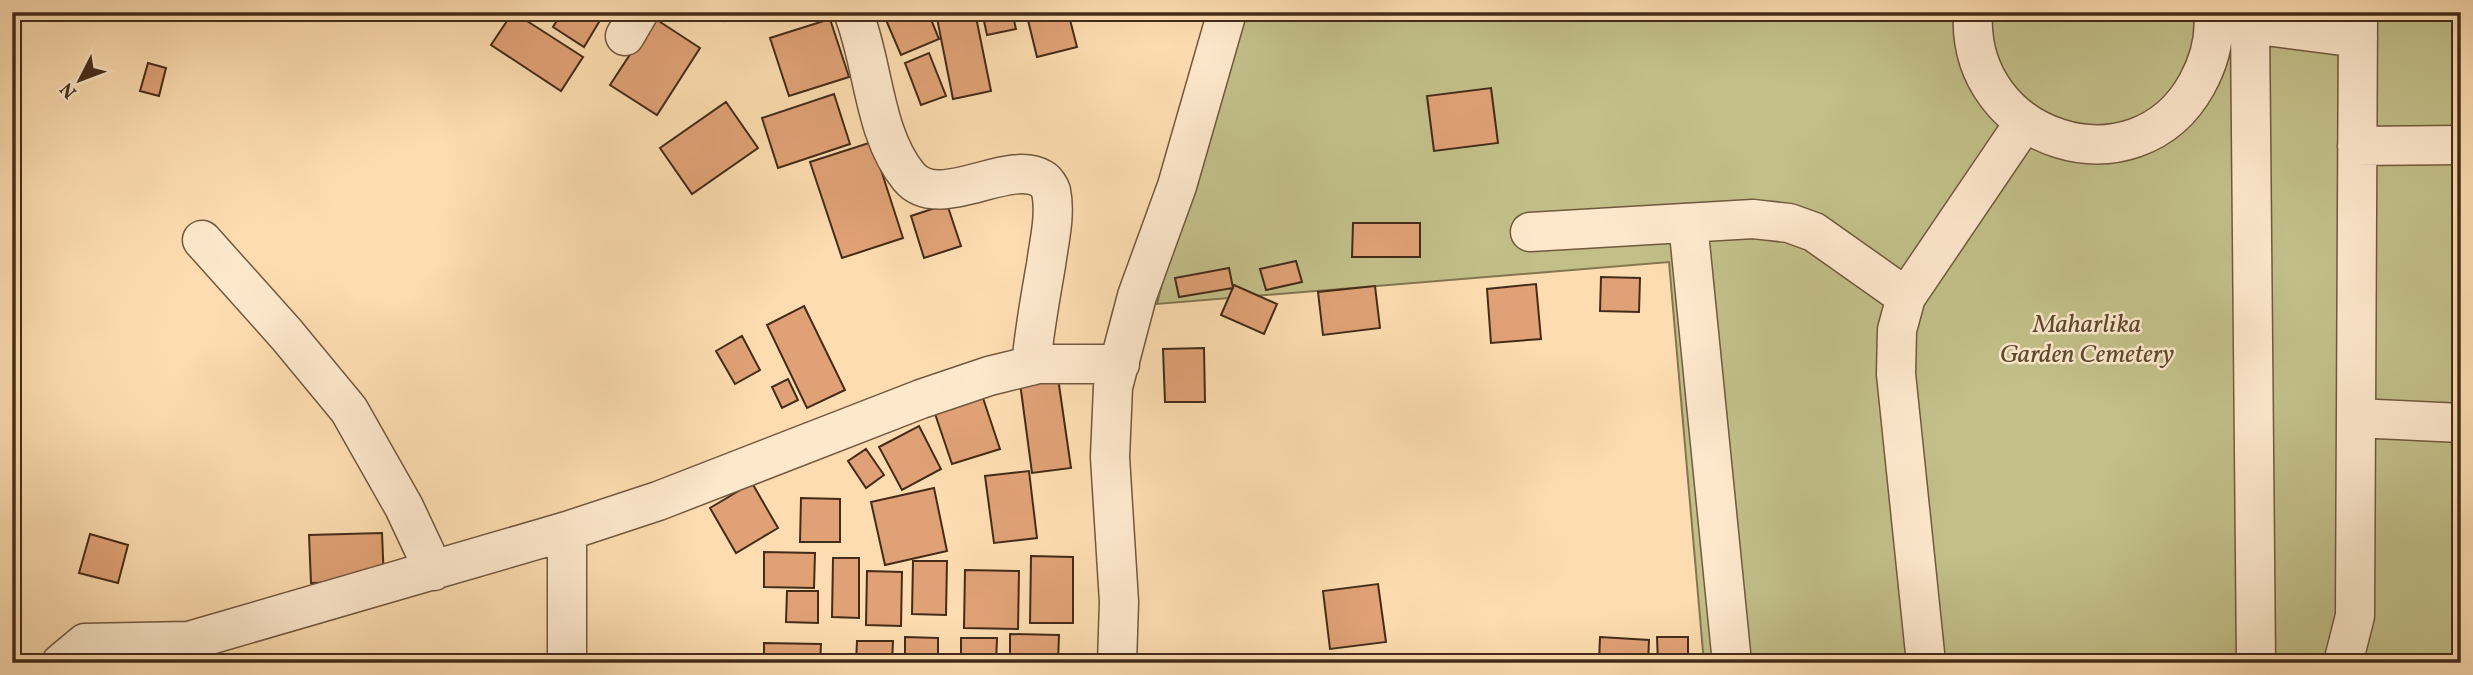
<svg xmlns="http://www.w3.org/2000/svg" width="2473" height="675" viewBox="0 0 2473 675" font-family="Vollkorn,serif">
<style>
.green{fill:#c2bf89;stroke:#837650;stroke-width:2}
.building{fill:#e0a176;stroke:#442c18;stroke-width:2}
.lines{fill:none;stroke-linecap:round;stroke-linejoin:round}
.minor-casing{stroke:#72583e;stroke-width:41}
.minor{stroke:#fde8cc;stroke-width:38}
.labels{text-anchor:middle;stroke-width:5;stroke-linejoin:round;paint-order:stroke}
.park-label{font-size:26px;font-style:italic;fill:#5d492f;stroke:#fde8cc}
</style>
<rect width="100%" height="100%" fill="#fcdcb0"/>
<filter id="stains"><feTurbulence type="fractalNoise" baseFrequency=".00286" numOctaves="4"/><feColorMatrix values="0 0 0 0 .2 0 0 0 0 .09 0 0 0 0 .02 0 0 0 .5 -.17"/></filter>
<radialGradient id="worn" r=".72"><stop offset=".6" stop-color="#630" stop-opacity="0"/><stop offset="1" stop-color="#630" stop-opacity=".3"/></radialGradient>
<path class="green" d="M1241,12H2461V663H1704L1669,262L1157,304L1205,112Z"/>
<path class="building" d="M513,12L583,57L561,91L491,45Z
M532,12H549L544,20Z
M562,12H605L584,47L553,27Z
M711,12H730L724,21Z
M886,12H928L939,39L901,55L883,13Z
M965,12H975L991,91L953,99L937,18Z
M982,12H1012L1016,29L987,35Z
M1026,12H1068L1077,47L1037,57Z
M654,18L700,48L657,115L610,85Z
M830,19L849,77L789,96L770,38Z
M929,53L946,96L921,105L905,63Z
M148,63L166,68L159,96L140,91Z
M1491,88L1498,143L1434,151L1427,96Z
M834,94L850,144L778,168L762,118Z
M726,102L758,148L692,194L660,148Z
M872,142L903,238L842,258L810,162Z
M947,204L961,246L924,258L911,216Z
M1353,223H1420V257H1352Z
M1296,261L1302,282L1266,290L1260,269Z
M1229,268L1233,288L1179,297L1175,278Z
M1601,277L1640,278L1639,312L1600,311Z
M1536,284L1541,339L1491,343L1487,289Z
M1234,285L1277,304L1264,334L1221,315Z
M1375,286L1380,328L1323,335L1318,292Z
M804,306L845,390L807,408L767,325Z
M742,336L760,370L735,384L716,351Z
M1204,348L1205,402H1165L1163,349Z
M1058,378L1071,468L1032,473L1020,383Z
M788,379L798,400L782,408L772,387Z
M979,386L1000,449L952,464L931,402Z
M919,426L941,469L902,490L879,447Z
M866,449L884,475L866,488L848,461Z
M1029,471L1037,538L994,543L985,476Z
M752,483L778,528L736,553L710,508Z
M934,488L947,551L885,565L871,502Z
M801,498L840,499V542H800Z
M382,533L384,581L311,583L309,535Z
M90,534L128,545L118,583L79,573Z
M764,552L815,553L814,588L764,587Z
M1031,556L1073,557V623H1030Z
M833,558H859V618L832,617Z
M913,561H947L946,615L912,614Z
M965,570L1019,571L1018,629L964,628Z
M867,571L902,572L901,626L866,625Z
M1378,584L1386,642L1330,649L1323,591Z
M787,591H818V623L786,622Z
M1010,634L1059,635L1058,663H1010Z
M905,637L938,638V663H905Z
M1600,637L1649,640L1648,663H1599Z
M1657,637H1688V663H1658Z
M961,638H997L996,663H961Z
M857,641H893L892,663H856Z
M764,643L821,644L820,663H764Z
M1491,656H1544V663H1491Z"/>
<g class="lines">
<g class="minor-casing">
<path id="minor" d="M853,12C874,64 873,134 909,177C939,213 1008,158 1042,179C1046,181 1050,188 1051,191C1056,215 1049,242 1046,265C1040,299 1034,332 1031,366
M1973,12C1965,142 2136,195 2197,84C2209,62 2216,38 2213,12
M625,36L639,12
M2357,146L2461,145
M1688,223L1732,663
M1530,232L1753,219L1789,223L1814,232L1906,297
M202,240L287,335L349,410L404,507L434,571
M2356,418L2461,423
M567,531V663
M61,663L85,643L189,641L567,531L658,501L921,399L989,376L1038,364H1120
M1117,663L1119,602L1110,457L1113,387L1137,296L1177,186L1227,12
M1926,663L1896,374L1897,330L1906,297L2024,123
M2256,663L2250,24L2358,38
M2343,663L2355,616L2358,12"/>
</g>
<use href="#minor" class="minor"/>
</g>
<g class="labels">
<g class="park-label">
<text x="2087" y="332">Maharlika<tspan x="2087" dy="30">Garden Cemetery</tspan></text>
</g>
</g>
<rect width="2473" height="675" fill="none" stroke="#fcdcb0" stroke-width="42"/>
<rect x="14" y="14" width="2445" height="647" fill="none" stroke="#442c18" stroke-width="3.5"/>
<rect x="21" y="21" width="2431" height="633" fill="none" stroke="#442c18" stroke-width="2"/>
<g transform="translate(80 80) rotate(228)" stroke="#fde8cc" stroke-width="5" paint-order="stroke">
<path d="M0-5L12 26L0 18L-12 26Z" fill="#442c18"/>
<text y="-10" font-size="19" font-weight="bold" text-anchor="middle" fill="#442c18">N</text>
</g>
<rect width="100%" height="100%" filter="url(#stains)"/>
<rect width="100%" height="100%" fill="url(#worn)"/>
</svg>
